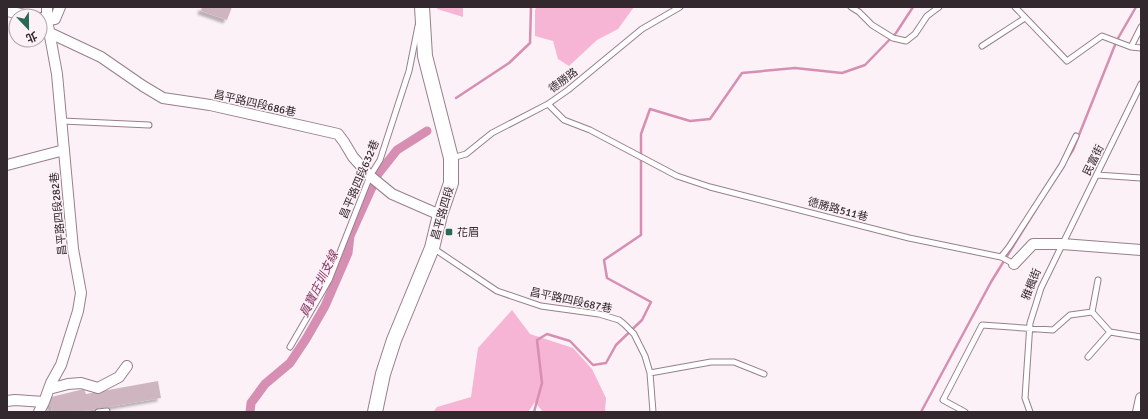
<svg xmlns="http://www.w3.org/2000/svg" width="1148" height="419" viewBox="0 0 1148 419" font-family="Signika,'Noto Sans TC',sans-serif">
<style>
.green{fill:#f6b5d4}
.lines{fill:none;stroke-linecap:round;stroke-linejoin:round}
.stream{stroke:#d68fb2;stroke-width:2.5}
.canal{stroke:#d68fb2;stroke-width:9}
.building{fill:#cfb5c0;filter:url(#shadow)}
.lane-casing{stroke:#987f8b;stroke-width:7}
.street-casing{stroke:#987f8b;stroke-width:12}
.secondary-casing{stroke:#987f8b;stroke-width:16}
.lane{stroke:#fff;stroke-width:5}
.street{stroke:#fff;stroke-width:10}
.secondary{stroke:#fff;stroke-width:14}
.poi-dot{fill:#2b6955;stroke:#fcf1f6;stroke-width:1.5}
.labels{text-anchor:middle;stroke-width:3;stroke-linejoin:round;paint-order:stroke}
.street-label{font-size:11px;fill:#33282d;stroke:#fcf1f6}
.poi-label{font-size:11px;fill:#33282d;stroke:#fcf1f6;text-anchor:start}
.water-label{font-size:12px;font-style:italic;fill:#84305f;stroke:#fcf1f6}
</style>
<defs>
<filter id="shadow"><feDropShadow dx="-3.5" dy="3.5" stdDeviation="1" flood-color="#0004"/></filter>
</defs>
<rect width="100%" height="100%" fill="#fcf1f6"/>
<path class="green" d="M438,7H463V17L437,9Z
M536,7H634L618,29L597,40L569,66L558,59L553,41L535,36V11Z
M512,310L530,334L573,348L592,369L606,398L605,412H543L535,402L528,412H433L437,407L471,397L478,348Z"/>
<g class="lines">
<path class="stream" d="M456,98L509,63L530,43L531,7
M1067,159L1073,150L1117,40L1136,7
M534,412L542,383L537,340L547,334L570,341L593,365L606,363L616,345L642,320L651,302L607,278L604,260L641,235V134L650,109L690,121L710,119L742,73L795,68L842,73L865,65L896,33L913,7
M921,412L991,282L1038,206"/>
<path class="canal" d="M250,412L251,403L265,384L290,363L306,339L325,306L348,253L350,236L378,174L397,150L427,131"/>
</g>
<path class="building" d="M202,7H232L227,20L201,11Z
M158,381L161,398L91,410L63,412H52L51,406L46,403L51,397L84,389L86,394Z"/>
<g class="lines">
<g class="lane-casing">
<path id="lane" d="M851,7L859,12L872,25L893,38L906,41L915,34L927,16L939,7
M1015,7L1067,61L1102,36L1131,47
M1141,27L1131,47L1141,48
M982,46L1025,18
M548,104L564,120L590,130L677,176L710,187L909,238L1001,257L1009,247L1062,165L1076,136
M62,121L149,125
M452,158L466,154L492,133L548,104L568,90L642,29L680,7
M1097,175L1141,178
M433,248L497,291L541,306L599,314L619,320L624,324L634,334L645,356L650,373L653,412
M1001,257L1014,264
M1092,312L1098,280
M290,347L329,280L370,176L380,160L409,71L418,26
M1088,357L1110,332
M650,373L711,362H734L764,374
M98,412L107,411V412
M965,412L943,400L982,325L1053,330L1070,315L1092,312L1110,332L1141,337
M1030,412L1025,398L1030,323L1041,288L1141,84"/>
</g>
<g class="street-casing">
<path id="street" d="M7,11L30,16
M40,18L47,20L55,19L60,7
M50,33L101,57L143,86L163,98L210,105L338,134L344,142L353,157L370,176L392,194L440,215
M7,165L64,150
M1014,264L1033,244H1062L1141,250
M49,389L68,384L81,383L98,388L119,377L127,366
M7,401L15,400L44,402
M39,412L44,402L51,383L61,365L78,311L81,293L73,249L57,74L47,20V7
M1138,412L1141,398"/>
</g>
<g class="secondary-casing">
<path id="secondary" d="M375,412L383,374L394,340L432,248L440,215L451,183V158L425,56L422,7"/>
</g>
<use href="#lane" class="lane"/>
<use href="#street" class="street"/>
<use href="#secondary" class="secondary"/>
</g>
<rect class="poi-dot" x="445" y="228" width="8" height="8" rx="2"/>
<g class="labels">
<g class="street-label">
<text transform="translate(563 80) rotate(-37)" y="4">德勝路</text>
<text transform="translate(255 103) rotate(13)" y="4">昌平路四段686巷</text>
<text transform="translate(1093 160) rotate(-64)" y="4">民富街</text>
<text transform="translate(359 179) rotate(-67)" y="4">昌平路四段632巷</text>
<text transform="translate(838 209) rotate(15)" y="4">德勝路511巷</text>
<text transform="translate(442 213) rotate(-74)" y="4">昌平路四段</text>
<text transform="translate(58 214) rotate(-96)" y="4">昌平路四段282巷</text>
<text transform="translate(1031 284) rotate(-68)" y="4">雅楓街</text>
<text transform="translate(571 300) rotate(12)" y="4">昌平路四段687巷</text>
</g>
<g class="poi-label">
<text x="457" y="236">花眉</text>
</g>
<g class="water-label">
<text transform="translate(319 284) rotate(-64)" y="4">員寶庄圳支線</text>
</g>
</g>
<rect width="1148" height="419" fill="none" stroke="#33282d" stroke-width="16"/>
<g transform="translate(28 28) rotate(158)"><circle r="19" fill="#fcf1f6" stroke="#aca1a6"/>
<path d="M0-3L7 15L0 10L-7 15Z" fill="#2b6955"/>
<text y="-6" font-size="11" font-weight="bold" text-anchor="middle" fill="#33282d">北</text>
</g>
</svg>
